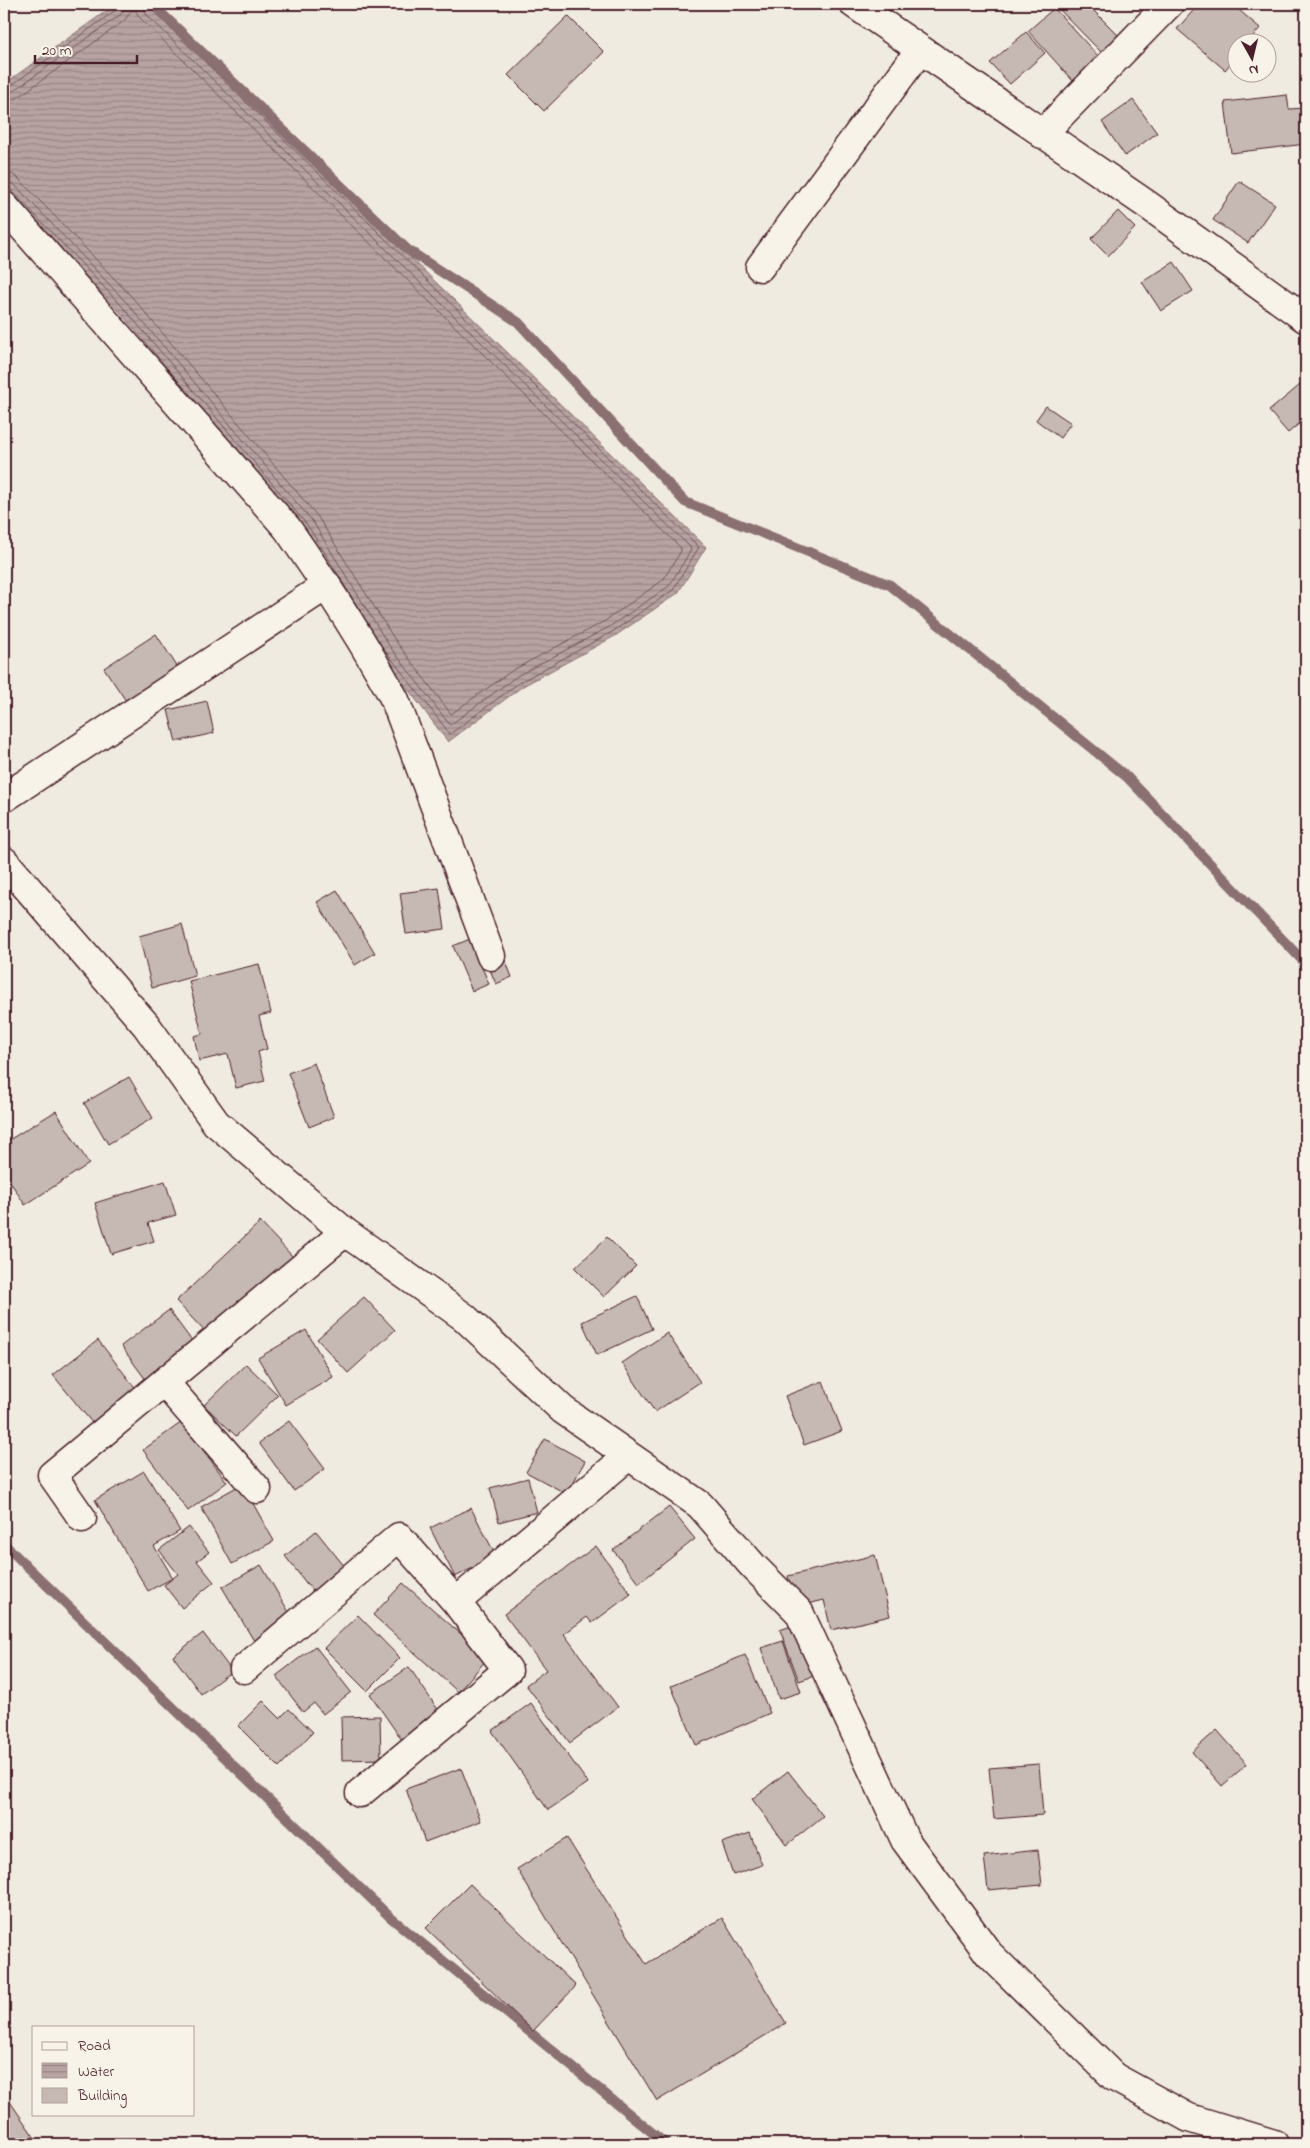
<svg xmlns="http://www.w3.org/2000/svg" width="1310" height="2148" viewBox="0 0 1310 2148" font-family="'Indie Flower',sans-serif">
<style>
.water{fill:url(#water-rules);stroke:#8b6f72}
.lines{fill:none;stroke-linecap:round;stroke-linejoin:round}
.shore{stroke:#76545b;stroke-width:1}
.stream{stroke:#8b6f72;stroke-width:10}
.building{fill:#c6b8b3;stroke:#4a1f2b}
.minor-casing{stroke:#4a1f2b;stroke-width:31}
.minor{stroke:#f7f3e8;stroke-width:28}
</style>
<defs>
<pattern id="water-rules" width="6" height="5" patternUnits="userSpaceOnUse" patternTransform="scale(1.25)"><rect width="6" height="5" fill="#b7a4a2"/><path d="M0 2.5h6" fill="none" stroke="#978584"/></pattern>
</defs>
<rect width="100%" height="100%" fill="#f0ebe0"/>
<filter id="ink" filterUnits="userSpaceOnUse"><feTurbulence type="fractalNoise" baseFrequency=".02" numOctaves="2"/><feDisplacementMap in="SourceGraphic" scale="10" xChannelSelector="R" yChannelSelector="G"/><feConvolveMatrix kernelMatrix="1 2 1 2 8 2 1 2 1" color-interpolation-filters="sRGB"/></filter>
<g filter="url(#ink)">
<path class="water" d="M116,4H152L706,547L678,593L615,636L523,686L448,742L379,651L304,529L118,310L4,190V84Z"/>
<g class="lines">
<path class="shore" d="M149,4L151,9L699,547L673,590L612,632L520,682L450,734L383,648L370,627
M4,88L9,87L116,10L119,4
M4,94L12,92L120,15L124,10L125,4
M4,101L17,98L124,21L132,10H135L141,19L681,548V551L663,580L605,621L513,670L451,714L395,640L318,517L132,297L19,179L12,174L4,173
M4,181L14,184L126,302L313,522L388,644L450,725L517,676L609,627L669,586L691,550L690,547L146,14L143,4
M4,187L10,189L122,306L308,526L339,576
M340,578L368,624"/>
<path class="stream" d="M152,4L408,250L518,322L685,502L890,585L1127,777L1306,964
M4,1544L390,1917L666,2144"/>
</g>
<path class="building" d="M1054,4H1087L1119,36L1102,53Z
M1199,4H1232L1260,28L1248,42H1238V55L1225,70L1177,29Z
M1054,8L1099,57L1073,81L1028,31Z
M568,16L604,52L544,111L508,75Z
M1026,32L1045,53L1010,84L990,63Z
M1287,95L1289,109L1306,108V144L1231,153L1225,102Z
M1133,100L1157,133L1125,156L1102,122Z
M1239,181L1275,204L1248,243L1213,220Z
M1118,211L1135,228L1108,256L1091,239Z
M1174,262L1193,291L1161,311L1142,282Z
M1306,380V418L1288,433L1269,411Z
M1046,406L1071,423L1060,438L1036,420Z
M156,634L180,671L128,704L104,668Z
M207,701L214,733L176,742L168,710Z
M439,888L445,929L406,934L400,893Z
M337,890L375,953L355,965L317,902Z
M182,924L195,976L152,988L139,936Z
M494,932L512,977L496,984L477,939Z
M470,939L489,984L472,991L453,946Z
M259,964L271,1013L259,1016L267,1049L258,1052L265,1081L236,1088L228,1054L199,1061L194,1036L202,1034L189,981Z
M314,1063L334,1117L309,1127L288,1073Z
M129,1077L153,1118L108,1144L84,1103Z
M56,1111L89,1164L25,1205L4,1172V1143Z
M165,1181L176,1215L148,1223L154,1241L111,1254L95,1203Z
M260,1222L294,1258L210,1337L176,1301Z
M607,1237L636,1266L604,1297L575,1268Z
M637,1296L652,1329L597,1355L582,1322Z
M364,1297L395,1330L348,1373L317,1339Z
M169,1310L197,1348L149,1384L121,1346Z
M306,1330L333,1377L286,1405L258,1358Z
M667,1333L700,1382L655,1412L622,1363Z
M98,1340L137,1390L93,1424L53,1375Z
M246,1364L278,1395L236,1436L204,1405Z
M823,1381L842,1431L804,1445L785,1396Z
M289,1421L325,1469L294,1491L259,1443Z
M182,1422L227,1482L188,1511L143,1450Z
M545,1439L585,1461L567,1494L526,1472Z
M144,1471L180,1531L154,1546L173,1578L148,1591L95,1500Z
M528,1478L537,1512L499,1522L490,1488Z
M242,1484L274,1541L232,1564L201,1507Z
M669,1507L695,1539L639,1583L613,1550Z
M471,1508L496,1556L455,1577L430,1528Z
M189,1527L209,1552L197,1561L214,1582L182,1608L164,1585L178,1574L159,1550Z
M316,1531L349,1572L317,1597L285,1556Z
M596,1546L631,1594L592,1623L587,1617L564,1634L618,1707L570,1743L526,1685L546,1670L504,1614Z
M875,1555L890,1616L831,1630L824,1600L796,1607L788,1576Z
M261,1565L293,1619L254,1641L222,1587Z
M403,1583L488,1658L458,1692L373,1615Z
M358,1615L400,1658L367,1691L324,1648Z
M802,1622L820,1674L799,1681L780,1630Z
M203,1633L232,1671L201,1694L173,1656Z
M783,1641L801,1692L779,1699L761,1648Z
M315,1646L351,1692L323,1714L314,1703L303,1712L276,1676Z
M745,1655L770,1713L696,1745L671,1686Z
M409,1667L443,1717L404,1743L370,1694Z
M263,1701L280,1718L289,1709L313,1732L279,1767L238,1726Z
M531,1703L588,1783L548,1810L492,1731Z
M380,1716L381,1759L342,1760L341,1717Z
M1217,1730L1247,1764L1222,1786L1192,1752Z
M1039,1764L1043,1815L994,1819L989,1768Z
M461,1768L481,1821L425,1842L406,1789Z
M788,1771L823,1816L787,1845L752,1799Z
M750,1833L762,1865L733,1875L722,1843Z
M567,1838L646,1964L722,1918L786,2023L657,2101L517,1869Z
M1038,1850L1042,1885L988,1890L984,1856Z
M470,1884L576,1986L533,2031L426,1928Z
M4,2093L39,2144H4Z"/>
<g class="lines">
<g class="minor-casing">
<path id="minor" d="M854,4L1149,206L1306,319
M1042,134L1169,4
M4,206L287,528C326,584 363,640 395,700L491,956
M760,267L920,50
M4,798L327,585
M4,861L146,1025L216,1123L345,1232L464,1317L563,1410L700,1505L753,1566L799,1612L905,1840L989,1954L1114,2077L1189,2118L1274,2144
M164,1382L257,1489
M82,1518L52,1475L345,1232
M244,1669L399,1537L456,1602
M360,1793L508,1670L456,1602L628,1456"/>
</g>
<use href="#minor" class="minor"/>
</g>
</g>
<rect width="1310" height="2148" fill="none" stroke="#f7f3e8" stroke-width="20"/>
<rect x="10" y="10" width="1290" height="2128" fill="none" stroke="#4a1f2b" stroke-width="2" filter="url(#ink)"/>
<rect x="32" y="2026" width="162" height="90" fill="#f7f3e8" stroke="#b29e9c"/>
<rect x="42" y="2042" width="25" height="8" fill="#f7f3e8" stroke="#b29e9c"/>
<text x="78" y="2050" font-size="15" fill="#4a1f2b">Road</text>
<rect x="42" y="2063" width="25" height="15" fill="url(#water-rules)" stroke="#b29e9c"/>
<text x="78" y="2076" font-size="15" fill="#4a1f2b">Water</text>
<rect x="42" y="2088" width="25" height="15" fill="#c6b8b3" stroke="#b29e9c"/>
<text x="78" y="2100" font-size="15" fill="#4a1f2b">Building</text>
<g transform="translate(1252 58) rotate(172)"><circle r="24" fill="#f7f3e8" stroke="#b29e9c"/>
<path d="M0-4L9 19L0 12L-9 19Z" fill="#4a1f2b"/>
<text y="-8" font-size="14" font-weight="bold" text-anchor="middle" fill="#4a1f2b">N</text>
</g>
<path d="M35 55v8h102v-8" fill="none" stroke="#4a1f2b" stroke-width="2.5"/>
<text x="42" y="55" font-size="15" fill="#4a1f2b" stroke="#f7f3e8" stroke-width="4" paint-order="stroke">20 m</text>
</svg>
